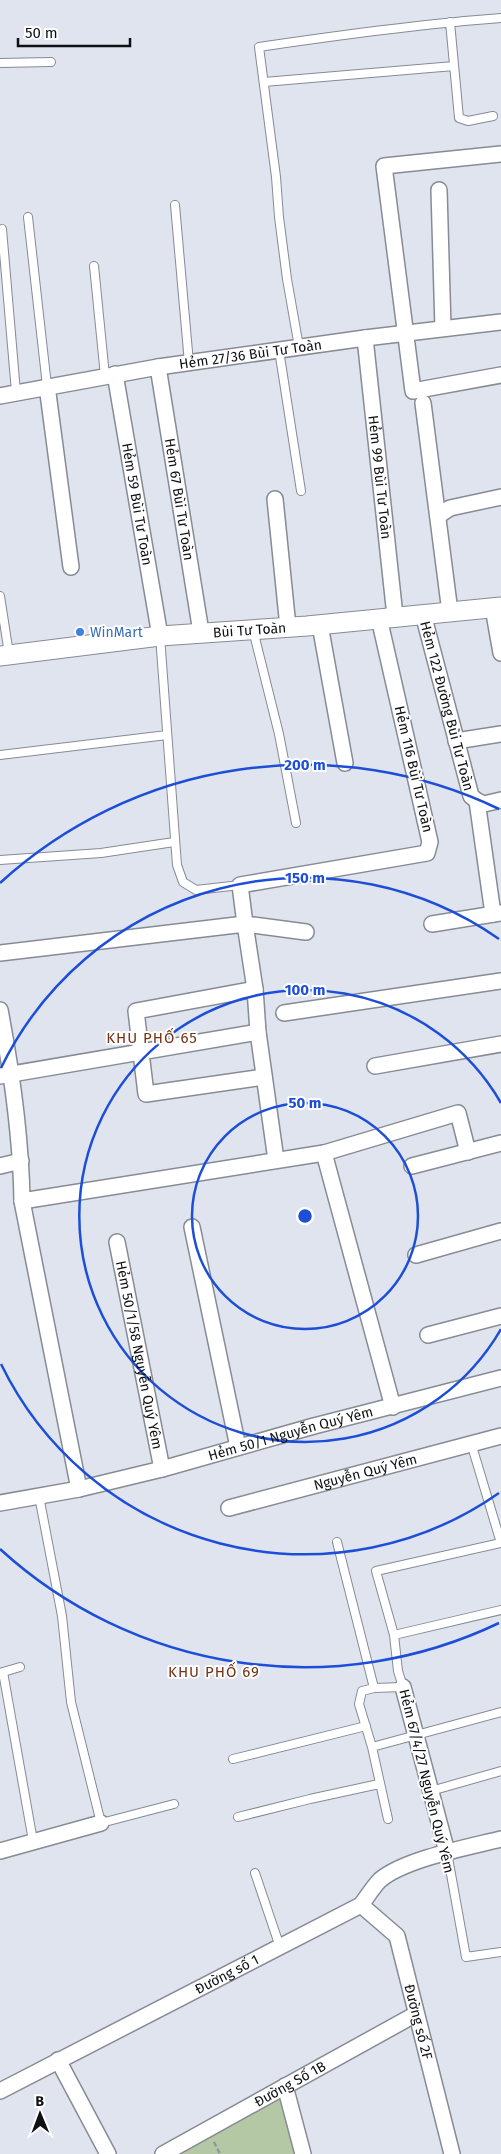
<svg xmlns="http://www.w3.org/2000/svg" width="501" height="2154" viewBox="0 0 501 2154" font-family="'Fira Sans',sans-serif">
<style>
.green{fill:#b5c8a5}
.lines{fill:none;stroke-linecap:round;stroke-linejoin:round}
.service-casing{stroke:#868b94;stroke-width:10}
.minor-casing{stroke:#868b94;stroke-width:18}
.tertiary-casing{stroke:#868b94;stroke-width:21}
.path{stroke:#92969e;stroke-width:2.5;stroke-dasharray:5 2.5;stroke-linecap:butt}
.service{stroke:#fff;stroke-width:8}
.minor{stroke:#fff;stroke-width:15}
.tertiary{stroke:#fff;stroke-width:19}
.ring{fill:none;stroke:#1d4ed8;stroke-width:2.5}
.shop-dot{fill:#3f7fe0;stroke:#fff;stroke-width:2}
.labels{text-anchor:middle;stroke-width:4;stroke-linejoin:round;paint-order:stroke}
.street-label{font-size:14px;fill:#0e1013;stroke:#fff}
.shop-label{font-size:14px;fill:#366cbe;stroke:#fff;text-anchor:start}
.neighbourhood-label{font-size:15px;letter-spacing:1px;fill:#743415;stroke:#fff}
.centre{fill:#1d4ed8;stroke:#fff;stroke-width:2.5}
.ring-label{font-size:15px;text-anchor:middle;font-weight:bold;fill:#1d4ed8;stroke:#fff;stroke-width:4;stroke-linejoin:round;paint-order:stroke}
</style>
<rect width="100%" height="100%" fill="#dfe4ef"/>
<path class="green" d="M281,2099L295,2154H179Z"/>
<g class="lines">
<g class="service-casing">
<path id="service" d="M450,22L459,118L468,121L493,116
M0,63L51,62
M264,82L454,66
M175,205L189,363
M28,217L47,386
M0,230L2,229L16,392
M94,266L105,376
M299,347L287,279L279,217L276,177L259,47C340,35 420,24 501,18
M279,350L301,491
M0,596L9,654
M253,630L279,734L296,823
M160,636L177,865L183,882L196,890L240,885
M0,755L167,735
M0,860L101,853L174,842
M471,1443L501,1543
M39,1496L62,1616L71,1702L101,1823L174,1804
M337,1542L374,1688L403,1687L398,1671L394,1635L376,1571L501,1543
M394,1635L501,1610
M3,1672L33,1841
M0,1673L20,1667
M374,1688L362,1691L359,1704L372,1747L388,1819
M372,1747L501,1712
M233,1759L366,1726
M431,1791L501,1771
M238,1817L310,1799L379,1784
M447,1852L466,1957L501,1952
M255,1873L280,1947"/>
</g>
<g class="minor-casing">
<g id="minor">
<path d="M501,154L384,166L413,391L501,375"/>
<path d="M439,190L443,328"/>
<path id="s1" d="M365,338L395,616"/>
<path id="s2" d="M158,367L201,632"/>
<path id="s3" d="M115,374L160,636"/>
<path d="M47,386L71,567"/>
<path id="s4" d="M0,396L158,367L365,338L501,322"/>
<path d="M423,403L450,612"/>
<path d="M275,499L288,627"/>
<path d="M438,516L450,508L501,497"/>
<path d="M493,608L501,653"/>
<path id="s5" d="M423,614L471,796L477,801L493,914"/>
<path d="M320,625L345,763"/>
<path d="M456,741L501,734"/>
<path d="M477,801L484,804L501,800"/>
<path d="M432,924L501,913"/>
<path d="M306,932L245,924L240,885L427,853L430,842L379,618"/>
<path d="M0,953L245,924L255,989L258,1032L276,1160"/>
<path d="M255,989L136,1011L146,1094L264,1077"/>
<path d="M0,1010C12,1073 21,1136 22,1201L79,1489"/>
<path d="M284,1013L501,981"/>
<path d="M375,1066L501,1044"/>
<path d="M0,1076L258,1032"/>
<path d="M324,1153L393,1407"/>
<path d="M0,1166L21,1161"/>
<path d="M412,1166L501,1143"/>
<path d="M22,1201L324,1153L458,1113L468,1152"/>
<path d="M192,1227L238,1447"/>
<path id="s6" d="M117,1242L162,1469"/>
<path d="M416,1255L501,1231"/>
<path d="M428,1335L501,1316"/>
<path id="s7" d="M0,1503L79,1489L162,1469L314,1426L501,1378"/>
<path id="s8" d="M229,1508L501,1436"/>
<path d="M403,1687L447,1852"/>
<path d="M0,1851L101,1823"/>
<path id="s9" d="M361,1905L397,1936L452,2154"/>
<path d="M58,2060L108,2154"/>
<path d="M285,2086L303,2154"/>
<path id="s10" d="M0,2091L361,1905C367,1897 373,1887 380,1880C405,1859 469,1847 501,1839"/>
<path id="s11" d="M163,2154L416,2014"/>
</g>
</g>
<g class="tertiary-casing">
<g id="tertiary">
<path id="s12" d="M0,656L160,636L307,626L501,607"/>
</g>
</g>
<path class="path" d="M214,2142L220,2154"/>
<use href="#service" class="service"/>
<use href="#minor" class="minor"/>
<use href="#tertiary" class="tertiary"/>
</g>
<g class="ring">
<circle cx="305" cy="1216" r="113"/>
<path d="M501 1329A226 226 0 1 1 501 1103"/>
<path d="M499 1493A338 338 0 0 1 1 1364M1 1068A338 338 0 0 1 499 939"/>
<path d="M499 1623A451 451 0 0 1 0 1549M0 883A451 451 0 0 1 499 809"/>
</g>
<circle class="shop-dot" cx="80" cy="632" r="5"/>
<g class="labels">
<g class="street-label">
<text dy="5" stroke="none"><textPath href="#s4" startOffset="254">Hẻm 27/36 Bùi Tư Toàn</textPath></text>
<text dy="5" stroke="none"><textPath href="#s1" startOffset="140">Hẻm 99 Bùi Tư Toàn</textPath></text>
<text dy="5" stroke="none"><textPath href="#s2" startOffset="134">Hẻm 67 Bùi Tư Toàn</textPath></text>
<text dy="5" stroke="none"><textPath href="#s3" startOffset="132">Hẻm 59 Bùi Tư Toàn</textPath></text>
<text dy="5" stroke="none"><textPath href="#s12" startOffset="251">Bùi Tư Toàn</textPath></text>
<text dy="5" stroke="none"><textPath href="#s5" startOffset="95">Hẻm 122 Đường Bùi Tư Toàn</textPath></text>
<text transform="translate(414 769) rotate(77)" y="5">Hẻm 116 Bùi Tư Toàn</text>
<text dy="5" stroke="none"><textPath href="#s6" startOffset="115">Hẻm 50/1/58 Nguyễn Quý Yêm</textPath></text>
<text dy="5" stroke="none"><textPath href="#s7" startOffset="299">Hẻm 50/1 Nguyễn Quý Yêm</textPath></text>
<text dy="5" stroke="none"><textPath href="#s8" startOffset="141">Nguyễn Quý Yêm</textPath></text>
<text transform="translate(427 1781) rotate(76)" y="5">Hẻm 67/4/27 Nguyễn Quý Yêm</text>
<text dy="5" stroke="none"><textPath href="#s10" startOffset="255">Đường số 1</textPath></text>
<text dy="5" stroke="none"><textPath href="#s9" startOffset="136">Đường số 2F</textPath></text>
<text dy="5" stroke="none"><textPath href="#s11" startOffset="145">Đường Số 1B</textPath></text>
</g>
<g class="shop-label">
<text x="90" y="637">WinMart</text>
</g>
<g class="neighbourhood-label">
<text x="152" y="1043">KHU PHỐ 65</text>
<text x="214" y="1677">KHU PHỐ 69</text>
</g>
</g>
<circle cx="305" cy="1216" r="8" class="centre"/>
<g class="ring-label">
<text x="305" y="770">200 m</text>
<text x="305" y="883">150 m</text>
<text x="305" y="995">100 m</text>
<text x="305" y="1108">50 m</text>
</g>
<g transform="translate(40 2114) rotate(359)" stroke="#ffffff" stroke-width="4" paint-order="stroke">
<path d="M0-4L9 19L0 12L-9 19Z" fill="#0e1013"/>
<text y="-8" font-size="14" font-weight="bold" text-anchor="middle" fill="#0e1013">B</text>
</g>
<path d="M18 38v8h112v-8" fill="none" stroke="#0e1013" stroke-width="2.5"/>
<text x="25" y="38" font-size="15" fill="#0e1013" stroke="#ffffff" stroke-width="4" paint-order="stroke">50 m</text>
</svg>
